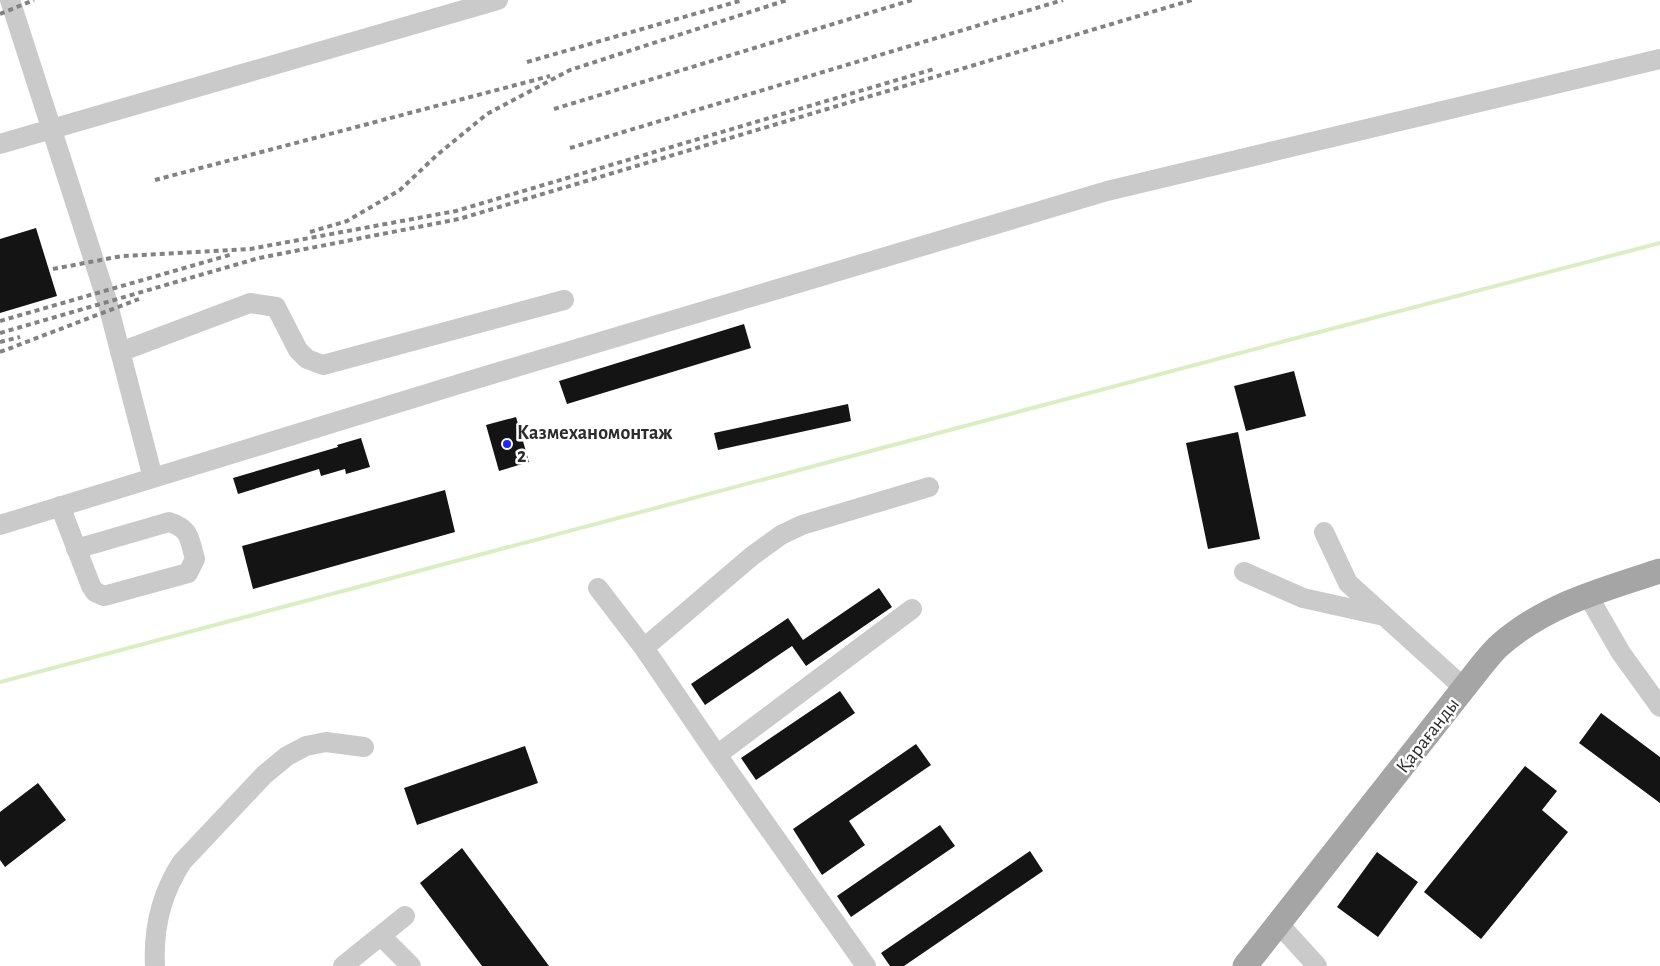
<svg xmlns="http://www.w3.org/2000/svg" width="1660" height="966" viewBox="0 0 1660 966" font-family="'Alegreya Sans',sans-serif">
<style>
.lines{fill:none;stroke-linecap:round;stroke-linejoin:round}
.stream{stroke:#dbeec3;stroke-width:4}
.building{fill:#141414}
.minor{stroke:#cacaca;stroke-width:20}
.major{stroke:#a5a5a5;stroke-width:25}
.rail{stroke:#828282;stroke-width:4;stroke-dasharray:5 4;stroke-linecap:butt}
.poi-dot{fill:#1f25f3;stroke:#fff;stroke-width:2}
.labels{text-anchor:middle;stroke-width:5;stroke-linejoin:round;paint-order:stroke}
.poi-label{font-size:20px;font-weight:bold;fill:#2d2d2d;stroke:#fff;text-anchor:start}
.street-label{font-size:20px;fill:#2d2d2d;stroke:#fff}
</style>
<rect width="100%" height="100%" fill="#fff"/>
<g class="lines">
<path class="stream" d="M0,682L1304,336L1660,243"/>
</g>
<path class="building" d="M36,228L57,296L0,313V239Z
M744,324L751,348L567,404L559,381Z
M1294,371L1306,416L1246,431L1234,386Z
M848,404L851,421L718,450L714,433Z
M516,417L529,462L499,471L486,425Z
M1238,432L1260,539L1208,549L1186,443Z
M361,438L370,467L346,474L345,469L321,476L319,469L238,494L233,478L338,447L337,445Z
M445,490L455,532L253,589L242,546Z
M879,588L892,607L806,666L792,646L705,705L691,684L788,618L803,640Z
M840,691L855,713L756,780L741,758Z
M1601,713L1660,757V803L1579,743Z
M916,744L931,765L849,821L865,845L822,875L793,829Z
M525,746L538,783L417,825L404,788Z
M1525,766L1557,791L1542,810L1568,832L1481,939L1424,892Z
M38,783L66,820L5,867L0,860V812Z
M940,825L955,846L851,917L837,896Z
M462,848L549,966H482L420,883Z
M1030,851L1043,871L904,966H890L881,953Z
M1377,852L1418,882L1378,937L1337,907Z"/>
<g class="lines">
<path class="minor" d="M10,0L107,301L153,478
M0,144L498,0
M120,352L250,303L276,307L298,350L307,359L323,365L564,300
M60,506L91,586L95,592L104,596L188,573L195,559C189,539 191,529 169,522L76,549
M0,525L469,381L1107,191L1660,59
M1324,532L1348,583L1464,688
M1244,572L1303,598L1384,616
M598,588L644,648L717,755L866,966
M1587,594L1621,653L1660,707
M644,648L752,556L781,535L802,525L929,487
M717,755L912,609
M1278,923L1317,966
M381,936L411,966
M155,966C153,928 161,894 182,862L264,775L287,756L306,746L326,742L364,747
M343,966L405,916"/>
<path class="major" d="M1245,966L1482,665C1488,658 1493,651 1500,645C1545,605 1604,589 1660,571"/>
<path class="rail" d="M0,14L34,0
M527,62L743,0
M554,109L912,0
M570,148L1063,0
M155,180L550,76
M310,232L347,221L400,190L437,155L487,114L570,70L787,0
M53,269L122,256L250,249L456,211L934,69
M0,321L233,254
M0,333L259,258L459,219L1192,0
M0,342L20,337
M0,352L139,299"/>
</g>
<circle class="poi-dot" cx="507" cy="444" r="5"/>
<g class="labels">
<g class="poi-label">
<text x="517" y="439">Казмеханомонтаж<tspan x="517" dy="23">2</tspan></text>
</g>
<g class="street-label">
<text transform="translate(1427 735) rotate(-52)" y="7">Қарағанды</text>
</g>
</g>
</svg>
